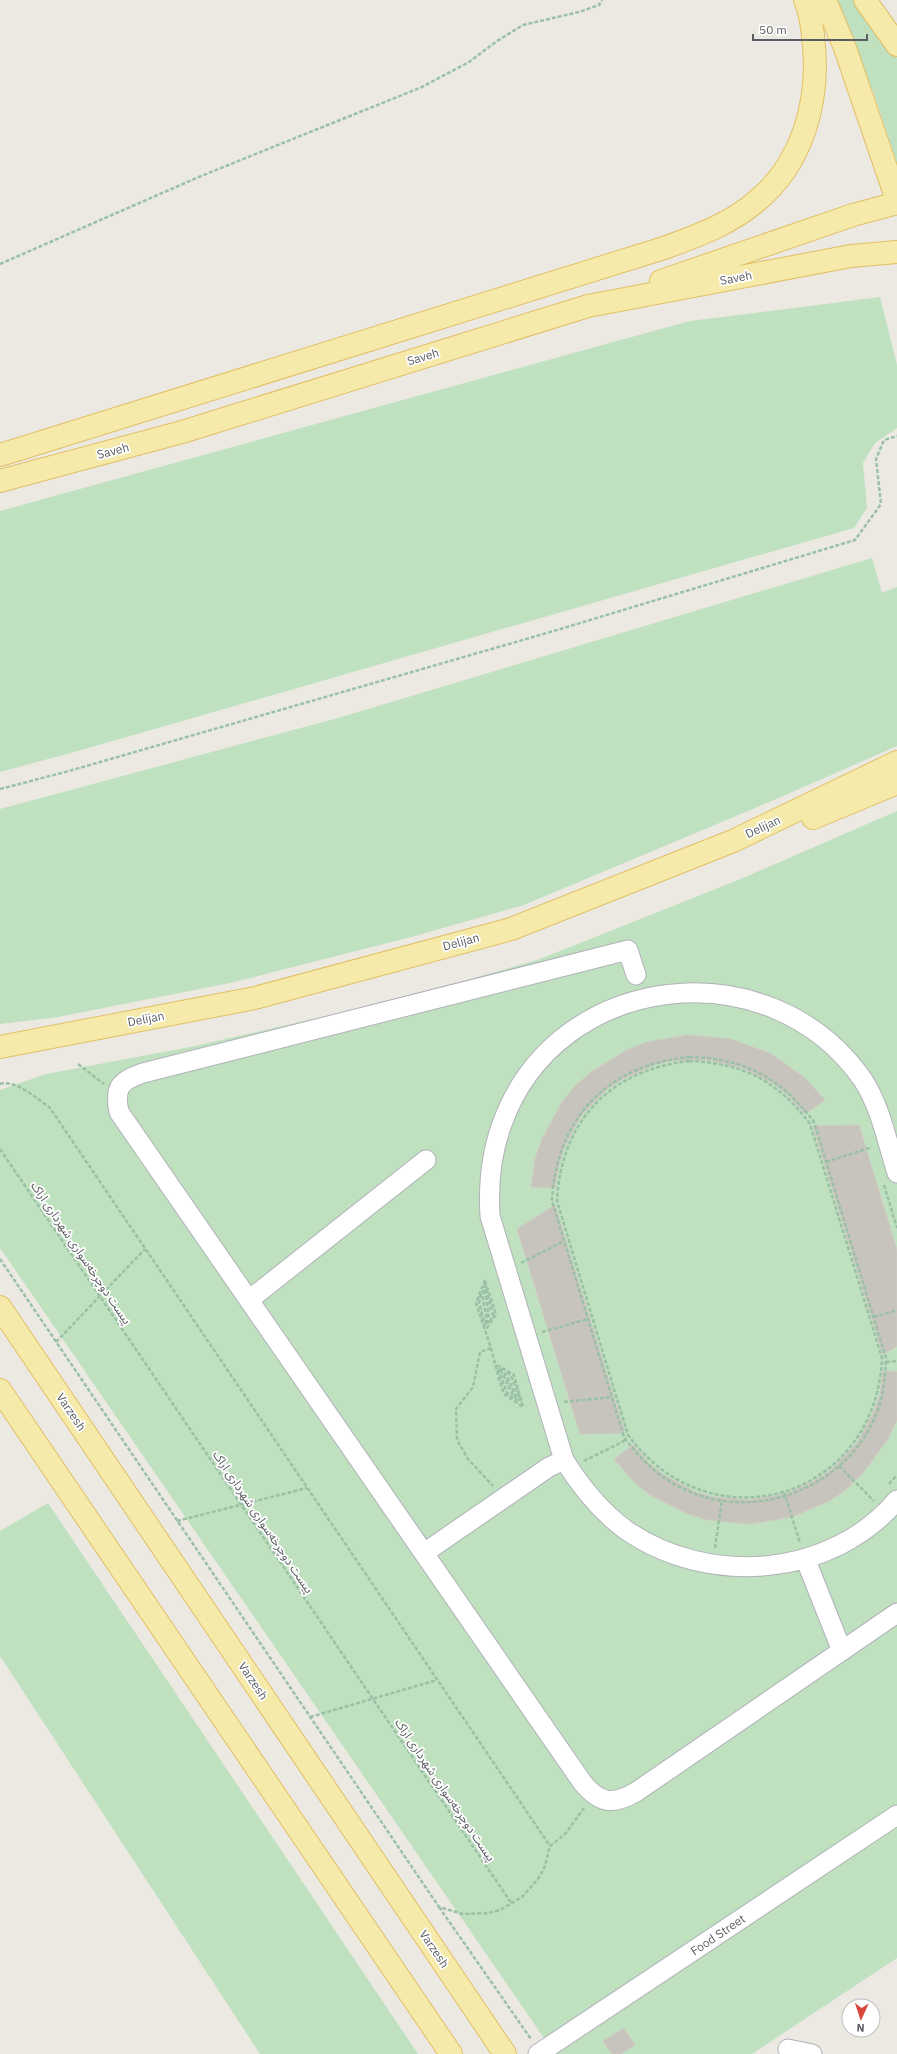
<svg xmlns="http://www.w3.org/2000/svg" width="897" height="2054" viewBox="0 0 897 2054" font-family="'IBM Plex Sans','Noto Sans Arabic',sans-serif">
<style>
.green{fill:#c0e1c0}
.building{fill:#c7c4be;stroke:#cfcbc1}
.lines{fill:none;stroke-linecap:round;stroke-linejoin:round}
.minor-casing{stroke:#afb2b6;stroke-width:21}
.major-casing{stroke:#e2bf63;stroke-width:24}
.path{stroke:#9ac1a5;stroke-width:2.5;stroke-dasharray:4 2;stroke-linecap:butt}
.minor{stroke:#fff;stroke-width:19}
.major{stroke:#f6eaab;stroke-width:22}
.labels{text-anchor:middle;stroke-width:3.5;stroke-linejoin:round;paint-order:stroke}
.street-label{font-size:12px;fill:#5a5d61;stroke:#fff}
</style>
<rect width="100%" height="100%" fill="#ebe9e2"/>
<path class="green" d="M836,0H853L897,58V164L874,94Z
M880,297L897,365V428L875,443L863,463L867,508L854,528L85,749L0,772V511L690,321Z
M872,558L882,593L897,587V746L774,800L524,905L415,936L230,983L58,1017L0,1024V809L338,718Z
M897,811V1958L752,2054H555L0,1248V1090L46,1074L190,1047L409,997L540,959L743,878Z
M48,1503L418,2054H260L0,1656V1531Z"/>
<path class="building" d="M688,1035L730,1039L770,1053L805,1078L825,1100L805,1114L788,1095L774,1084L742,1068L707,1060L671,1061L654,1065L621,1080L606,1090L581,1116L564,1148L559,1165L555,1188L531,1187L535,1159L542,1139L562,1102L575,1086L591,1072L627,1050L647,1042Z
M859,1125L897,1250V1346L883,1355L813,1126Z
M555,1205L599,1348L625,1433L580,1434L517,1229Z
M883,1371L897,1372V1420L888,1439L863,1473L848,1488L831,1500L792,1517L750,1524L708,1520L688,1514L650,1495L634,1482L614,1459L633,1445L650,1464L664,1475L696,1492L714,1497L749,1500L785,1494L818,1479L832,1469L857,1443L874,1411L880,1394Z
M624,2028L635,2045L621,2054H612L603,2041Z"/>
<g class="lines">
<g class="minor-casing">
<path id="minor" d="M636,975L628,950L143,1073C120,1081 114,1087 119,1112L582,1782C599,1803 612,1806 636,1792L897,1613
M897,1173C887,1142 881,1108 863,1080C771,947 557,970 502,1124C491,1154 488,1184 490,1216L564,1460C581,1487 600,1511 626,1530C708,1587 831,1578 897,1500
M249,1300L426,1160
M424,1553L549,1467L564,1460
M805,1558L842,1651
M788,2049L812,2054
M538,2054L897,1815"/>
</g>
<g class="major-casing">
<path id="major" d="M825,0L845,48L897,200
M865,0L897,45
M661,281L853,215L897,203
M0,455L664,248C697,236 731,224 758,200C802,163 819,103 814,47C813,32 811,14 805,0
M0,481L182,432L588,306L851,256L897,252
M813,818L897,783
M0,1047L255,998L511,929L733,841L897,762
M0,1307L505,2054
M0,1390L451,2054"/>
</g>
<path class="path" d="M0,264L201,176L422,87L469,62L497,41L523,25L579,12L599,5L602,0
M0,789L69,771L547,633L855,540L881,504L876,459L884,440L897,436
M689,1057C744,1058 781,1078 814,1122L886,1358C885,1377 884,1394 877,1412C848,1489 750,1526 678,1486C655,1474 639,1457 624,1437L552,1201C556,1119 607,1065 689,1057Z
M689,1061C743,1063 778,1081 810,1124L882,1358C876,1499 711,1548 628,1435L557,1201C561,1121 610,1070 689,1061Z
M78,1064L104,1084
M0,1084C15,1079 38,1099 50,1108L550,1846
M0,1149L512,1904
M826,1162L872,1147
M884,1185L897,1228
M0,1259L439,1907L463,1914L488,1913L500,1910L522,1897L538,1879L544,1869L550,1846L565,1834L584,1808
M521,1263L564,1241
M485,1280L476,1303L491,1348L499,1379L504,1394L523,1407
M485,1281L496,1314L486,1330
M485,1284C485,1299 491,1312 487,1326
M486,1289L493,1315L490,1321
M483,1290C482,1302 487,1312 486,1324
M481,1294L479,1302L485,1326
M874,1317L897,1310
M542,1332L588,1319
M56,1342L145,1249
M491,1348L480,1352L473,1387L456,1409L457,1440L468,1459L493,1486
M886,1362L897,1361
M497,1365L514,1375L523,1407
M500,1368C510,1378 511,1389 519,1401
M498,1369L507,1393L513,1398
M500,1370C507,1380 509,1391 517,1400
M507,1372L511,1376L521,1401
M564,1402L612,1397
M584,1461L626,1440
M839,1466L874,1501
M889,1484L897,1475
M784,1492L800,1543
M177,1521L307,1488
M715,1548L722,1500
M310,1717L437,1680
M439,1907L531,2039"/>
<use href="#minor" class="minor"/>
<use href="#major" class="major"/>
</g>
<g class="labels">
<g class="street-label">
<text transform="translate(736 278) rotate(-11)" y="4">Saveh</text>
<text transform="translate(423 357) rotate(-17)" y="4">Saveh</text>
<text transform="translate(113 451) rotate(-15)" y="4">Saveh</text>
<text transform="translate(763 827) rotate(-25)" y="4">Delijan</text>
<text transform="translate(461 942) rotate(-15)" y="4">Delijan</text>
<text transform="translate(146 1019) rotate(-11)" y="4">Delijan</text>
<text transform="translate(81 1253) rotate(56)" y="4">پیست دوچرخه‌سواری شهرداری اراک</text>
<text transform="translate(71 1412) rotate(56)" y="4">Varzesh</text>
<text transform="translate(263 1522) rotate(56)" y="4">پیست دوچرخه‌سواری شهرداری اراک</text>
<text transform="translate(253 1681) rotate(56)" y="4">Varzesh</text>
<text transform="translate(445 1790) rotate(56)" y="4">پیست دوچرخه‌سواری شهرداری اراک</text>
<text transform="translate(718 1935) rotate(-34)" y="4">Food Street</text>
<text transform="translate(434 1949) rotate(56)" y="4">Varzesh</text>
</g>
</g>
<g transform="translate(861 2018) rotate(183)"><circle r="19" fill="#ffffff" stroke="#bdbec0"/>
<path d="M0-3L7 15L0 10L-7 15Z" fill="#d7483c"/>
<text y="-6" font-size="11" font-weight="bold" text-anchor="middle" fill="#5a5d61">N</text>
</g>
<path d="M753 34v6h114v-6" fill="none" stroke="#5a5d61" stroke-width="2"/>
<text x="759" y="34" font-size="12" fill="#5a5d61" stroke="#ffffff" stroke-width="3" paint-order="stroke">50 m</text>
</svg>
